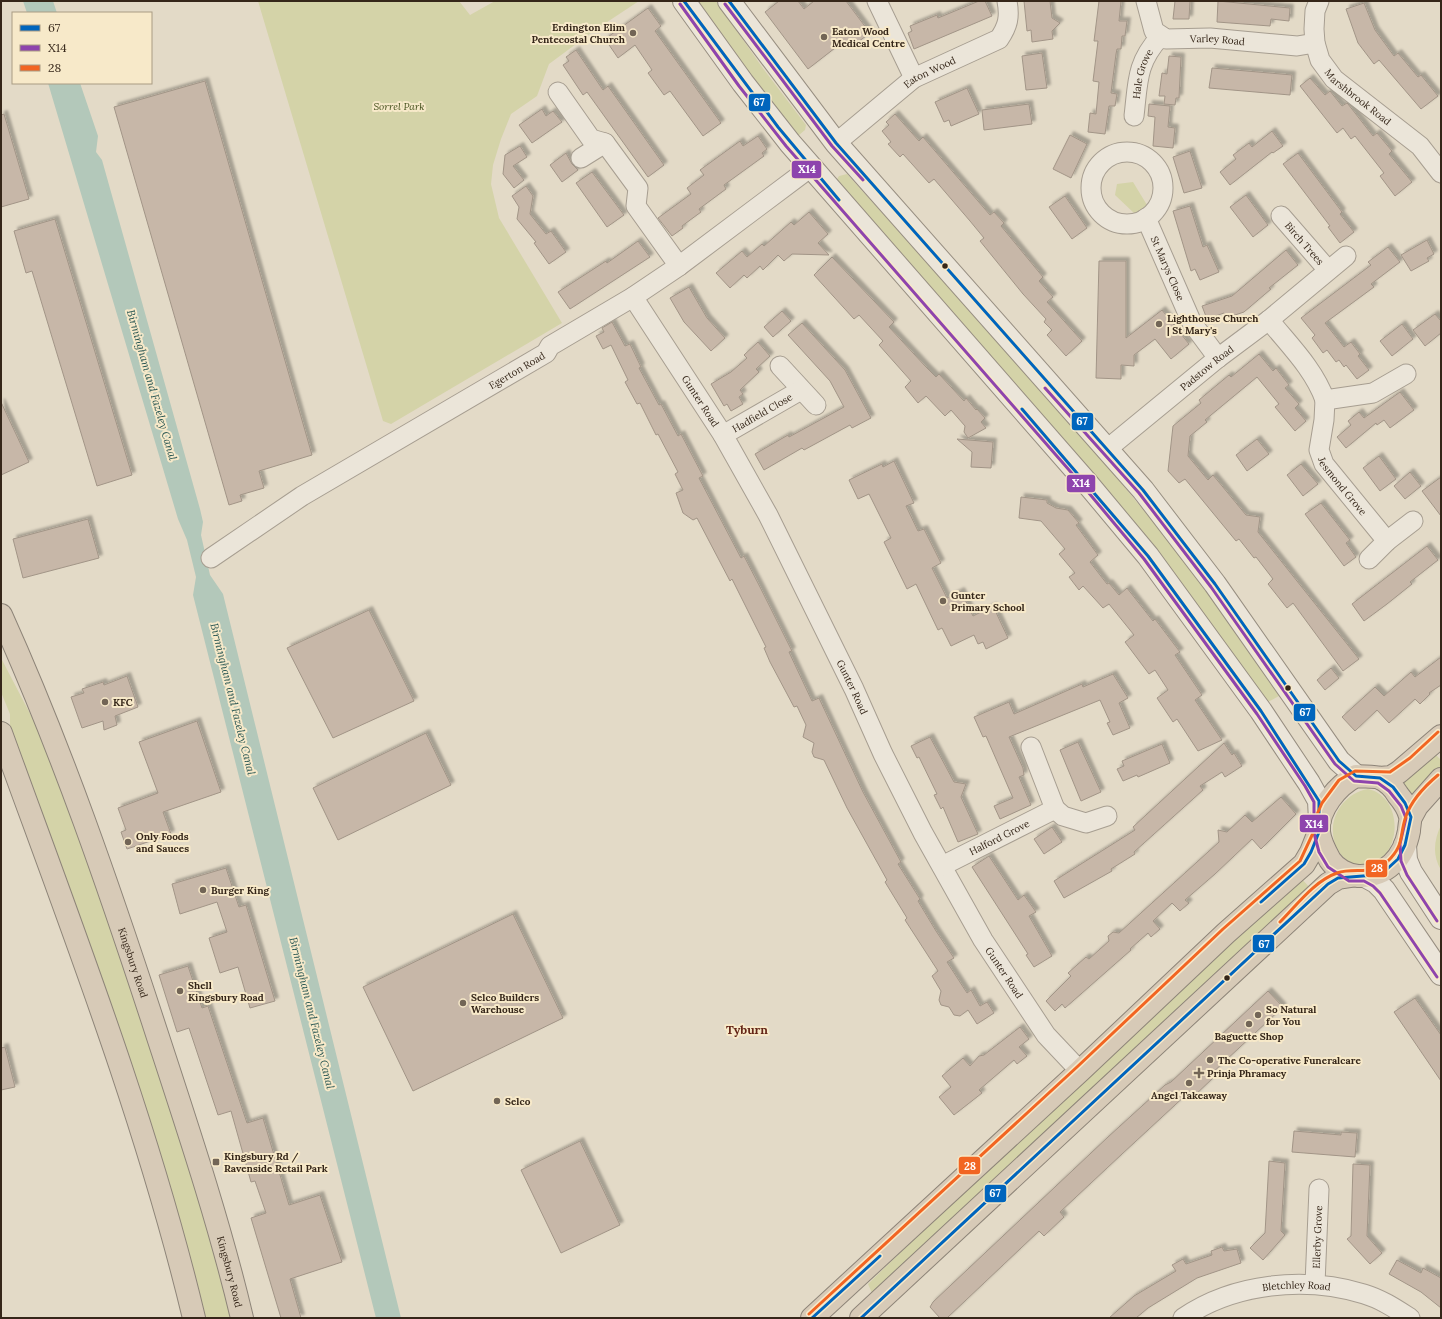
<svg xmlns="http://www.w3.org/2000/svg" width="1442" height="1319" viewBox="0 0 1442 1319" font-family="Lora,serif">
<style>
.green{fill:#d4d3a8}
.water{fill:#b3c8ba}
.building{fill:#c7b7a8;stroke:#a29587;filter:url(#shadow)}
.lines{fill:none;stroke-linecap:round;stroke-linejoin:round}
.street-casing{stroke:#a79e91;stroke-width:21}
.secondary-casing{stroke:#978e81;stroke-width:24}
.highway-casing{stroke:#8d8478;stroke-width:24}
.street{stroke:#ebe5d9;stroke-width:19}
.secondary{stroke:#ebe5d9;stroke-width:22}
.highway{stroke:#d7cab7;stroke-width:22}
.bus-1-casing{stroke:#f7e9c9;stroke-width:6}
.bus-2-casing{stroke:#f7e9c9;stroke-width:6}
.bus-3-casing{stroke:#f7e9c9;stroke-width:6}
.bus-1{stroke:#0065bd;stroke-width:3}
.bus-2{stroke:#8e44ad;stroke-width:3}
.bus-3{stroke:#f26522;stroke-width:3}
.poi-dot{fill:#726556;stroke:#f7e9c9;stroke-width:1.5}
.bus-dot{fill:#352619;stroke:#f7e9c9;stroke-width:1.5}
.labels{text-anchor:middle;stroke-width:4;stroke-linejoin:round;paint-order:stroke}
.poi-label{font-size:10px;font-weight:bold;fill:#352619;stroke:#f7e9c9;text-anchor:start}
.street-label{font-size:10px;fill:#352619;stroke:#f7e9c9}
.park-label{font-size:10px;font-style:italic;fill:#47531f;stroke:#f7e9c9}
.water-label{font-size:11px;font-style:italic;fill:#285652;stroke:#f7e9c9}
.quarter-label{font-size:12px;font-weight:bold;fill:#642517;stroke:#f7e9c9}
.line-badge{stroke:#f7e9c9;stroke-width:1.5}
.badge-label{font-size:11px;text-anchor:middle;font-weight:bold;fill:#fff}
</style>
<defs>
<filter id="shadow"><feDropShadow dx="3.5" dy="-3.5" stdDeviation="1" flood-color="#0004"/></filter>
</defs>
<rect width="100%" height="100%" fill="#e3dac7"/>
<path class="green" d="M258,1H459L470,15L495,1H639L595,30L549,64L537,96L511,114L501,139L493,165L491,184L499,218L562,323L391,424L383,421Z
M692,1H716L762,67L806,125L805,130L799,135H791Z
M847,174C997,340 1153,505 1279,691V696L1268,702L1264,701L835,182L839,176Z
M1133,182L1147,205L1145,210L1135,214L1115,195L1117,184Z
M1,658L37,727L64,793L150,1040L208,1228L232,1318H201L10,736V714L1,692Z
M1434,753L1441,760V769L1413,799L1397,783Z
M1368,789C1408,798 1401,868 1360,865C1350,865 1343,858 1338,850C1324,825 1340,794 1368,789Z
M1441,825V870C1432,855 1434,840 1441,825Z
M1301,878L1311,889L872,1293L868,1284C951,1203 1035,1123 1121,1045C1181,989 1242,935 1301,878Z"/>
<path class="water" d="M23,1H53L57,13H27Z
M48,83H80L98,136L96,152L102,160L200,509L203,522L201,535L210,575L223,594L401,1318H376L193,595L196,577L187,540L178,519Z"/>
<path class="building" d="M779,1H798L804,9L814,1H846L870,33L850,48L844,41L808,69L765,12Z
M979,1H985L992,16L914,49L908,33L912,31L910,26L937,15L938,18Z
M1024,1H1050L1052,18L1060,23L1052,31L1053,39L1032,42L1031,30L1027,31Z
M1099,1H1121L1119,21H1127L1125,36H1122L1121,49H1117L1116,54L1111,93L1117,94L1115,106H1109L1105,134L1088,132L1090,113L1096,114L1099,82L1093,81L1098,41H1094Z
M1175,1H1190L1189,19H1173Z
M1218,1L1290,8L1289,21L1271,19L1270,26L1217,22Z
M1364,3L1375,30L1394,56L1398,53L1418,77L1421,75L1438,96L1421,109L1379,60L1374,64L1358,43L1346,9Z
M648,8L661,26L655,31L721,123L703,136L670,91L664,95L648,73L652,70L635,45L618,58L605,39Z
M576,50L603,90L608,86L664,165L648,177L587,92L583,95L563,65L569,61L566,57Z
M1042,53L1047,88L1026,90L1022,56Z
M1169,56L1181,57L1179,98H1176L1175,105L1164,104L1165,96H1159L1162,73L1167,74Z
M1212,68L1292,75L1290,95L1209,88Z
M1310,78L1325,95L1330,91L1342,106L1347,103L1348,104L1373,136L1377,133L1392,151L1389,154L1412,182L1395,196L1380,176L1384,173L1355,136L1351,139L1343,128L1337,133L1300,86Z
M205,81L312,455L259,471L264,488L240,495L242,501L229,505L114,107Z
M967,88L979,114L951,126L949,120L944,122L935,102Z
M1029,104L1032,124L984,130L982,110Z
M1149,104L1170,106L1168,127L1175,128L1173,148L1153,146L1155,117L1148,116Z
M542,109L546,116L553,111L562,122L532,143L519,125Z
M4,114L29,199L1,207V115Z
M895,114L919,141L923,137L990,215L994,212L1004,223L1001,226L1043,277L1039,281L1053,297L1047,302L1082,341L1066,356L1047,335L1052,330L1044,322L1046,319L1023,294L980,241L984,238L970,221L934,179L929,183L903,154L900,157L888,144L891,142L882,131L889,125L886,122Z
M1272,131L1283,146L1273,153L1272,152L1230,185L1220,172L1236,159L1233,155L1249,143L1252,147Z
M1070,135L1087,144L1071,178L1053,169Z
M758,136L767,149L762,153L764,156L724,185L726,189L699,209L701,212L682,226L683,228L672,236L658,218L691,194L687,188L704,175L700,170L740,141L743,146Z
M520,146L527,157L513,166L524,180L514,188L503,174L505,155Z
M1190,151L1202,188L1184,193L1173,157Z
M566,153L572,164L578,170L562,182L550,165Z
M1298,153L1342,212L1340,214L1354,232L1340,243L1328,227L1330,226L1283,164Z
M592,172L624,215L607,227L576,183Z
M526,186L533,196L530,214L546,234L551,231L566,252L549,264L534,243L536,242L517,219L519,207L512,196Z
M1246,195L1268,225L1253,237L1230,207Z
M1065,196L1087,228L1072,239L1049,207Z
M1190,206L1203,247L1207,245L1219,272L1200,280L1195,269L1191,271L1173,211Z
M809,212L828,234L818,243L829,255L792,254L784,261L778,255L763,270L760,266L747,278L744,275L730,288L716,273L742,251L747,257L762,244L764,246L791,222L794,225Z
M55,219L132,475L97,486L32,271L26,273L14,231Z
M1427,240L1434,254L1427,258L1429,261L1411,271L1401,255Z
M638,241L650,257L570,309L558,292L606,261L607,263Z
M1388,247L1400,262L1371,284L1374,287L1325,323L1344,347L1351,342L1360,354L1358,356L1369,370L1357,379L1346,365L1344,367L1339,360L1336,362L1327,350L1323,353L1312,338L1315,335L1301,318L1371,265L1368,262Z
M1286,250L1298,265L1269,288L1271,289L1244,312L1226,318L1224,313L1207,319L1202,306L1232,296Z
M832,257L894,322L889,327L926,367L936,377L939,374L964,401L966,398L976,410L977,409L985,418L981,422L986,428L968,438L964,432L965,426L951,410L945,416L926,396L918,403L905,387L911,381L879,345L883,341L859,315L854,319L814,275Z
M1099,261H1126V338L1162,310L1189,344L1171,359L1155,339L1134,355V366L1121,365V379L1096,378Z
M689,287L707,318L725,338L711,351L684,322L670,298Z
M782,311L791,321L773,337L764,327Z
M1435,314L1441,321V333L1425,346L1413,330Z
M612,322L625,346L630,344L641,367L639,368L659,405L661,404L678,436L681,434L703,476L699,478L741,558L744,556L760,587L792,651L789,652L812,701L819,698L863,792L901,862L898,864L920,899L918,901L936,931L954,958L947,962L967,993L971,990L980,1006L987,1002L994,1013L977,1024L968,1010L960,1016L954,1015L949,1007L941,1005L939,1000L941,991L932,976L938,971L905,920L907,918L885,882L887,880L847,808L824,760L814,757L812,752L814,743L803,737L806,725L797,706L794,707L770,662L764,648L766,647L732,579L730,581L697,518L693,520L683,513L676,493L683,490L675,474L678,472L658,434L656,435L640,403L637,404L625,382L628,380L611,345L603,349L596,336L604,332L602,328Z
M802,323L845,370L871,418L852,428L850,425L804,450L802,448L764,470L755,454L788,435L789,437L844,407L830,381L788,335Z
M1402,324L1413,339L1392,356L1380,341Z
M758,342L770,356L756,369L759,372L740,390L743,394L739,397L743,404L731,411L727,404L724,406L711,384L731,372L747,358L744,355Z
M1259,354L1273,371L1276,368L1289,385L1285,388L1299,404L1295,408L1306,421L1295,431L1275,407L1279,404L1257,377L1205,420L1207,422L1190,436L1188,456L1208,480L1213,475L1246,515L1260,517L1258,532L1359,659L1343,671L1293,603L1287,608L1268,584L1273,579L1256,557L1254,558L1239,539L1236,541L1185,479L1179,483L1168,471L1173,426L1201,403L1199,400L1229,375L1231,377Z
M1400,392L1414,410L1390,428L1384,420L1377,425L1376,423L1346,448L1337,437L1351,425L1348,421L1359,412L1364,418Z
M1,402L29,462L1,475Z
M957,439L993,442L991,468L971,467L972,452Z
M1257,439L1269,454L1247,471L1236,455Z
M1379,456L1396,479L1380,491L1363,468Z
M894,461L914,503L906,506L918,531L924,529L941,563L932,568L947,598L961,591L973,616L993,606L1008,638L986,649L983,642L978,644L974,635L951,646L942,628L938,630L916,584L907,589L884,542L891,538L869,494L858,499L849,480L882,464L883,467Z
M1301,464L1318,484L1303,496L1287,475Z
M1410,472L1421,486L1405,499L1394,486Z
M1441,477V516L1422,491Z
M1021,497L1047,500V503L1056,508L1068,510L1079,523L1076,525L1098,555L1090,562L1107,584L1109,583L1119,595L1127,588L1153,621L1155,619L1180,652L1175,655L1202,695L1195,700L1222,740L1198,751L1177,719L1173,722L1157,698L1168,690L1155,670L1149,674L1125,642L1134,635L1109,604L1103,608L1083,586L1079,590L1069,577L1075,573L1059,554L1065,549L1041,521L1019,518Z
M1321,503L1350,540L1346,543L1356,557L1344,566L1305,514Z
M88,519L99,558L23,578L13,539Z
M1427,546L1438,560L1410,582L1412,584L1387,604L1364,621L1352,604Z
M369,610L414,701L333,738L287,648Z
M1441,657V685L1429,693L1430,694L1420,704L1415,699L1389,723L1377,710L1355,731L1342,717L1375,687L1384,696L1411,672L1415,677Z
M1331,668L1339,678L1325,690L1317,680Z
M1113,674L1128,698L1119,703L1130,728L1113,735L1107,723L1110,722L1100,700L1009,737L1023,768L1024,775L1019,777L1031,805L1000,819L994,806L1013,798L986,736L983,737L974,717L1009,702L1014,714L1082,684L1083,687Z
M127,676L138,707L115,716L117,725L104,730L103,721L82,728L71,697L84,693L82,689L103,682L104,685Z
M197,721L221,792L163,812L171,834L127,849L121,832L126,830L118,808L158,793L139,742Z
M426,733L451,785L338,840L313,788Z
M930,737L954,782L966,784L961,797L978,834L958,842L943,807L941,809L934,795L937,794L919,757L917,758L911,746Z
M1078,742L1101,792L1081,801L1060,750Z
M1224,743L1232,755L1234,753L1242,766L1225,777L1222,772L1200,786L1203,790L1134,852L1135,854L1111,869L1112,871L1064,898L1054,881L1135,830L1133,827Z
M1162,744L1170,763L1138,777L1137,775L1123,781L1117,769L1124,766L1122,761Z
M1281,797L1296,814L1261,849L1252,839L1215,874L1185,900L1189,903L1180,911L1172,903L1153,921L1160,929L1151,937L1148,933L1130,949L1131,950L1065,1008L1062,1004L1055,1011L1046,1001L1071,976L1068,973L1086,957L1089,959L1109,941L1108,936L1113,932L1119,933L1219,842L1218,830L1227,832L1245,815L1252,822Z
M1052,827L1062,842L1044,854L1034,839Z
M989,856L1018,900L1024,895L1036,912L1029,916L1052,956L1034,967L1026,955L1028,954L972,867Z
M226,868L239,907L246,905L275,1001L250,1008L238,967L220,973L209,938L227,932L217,902L180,914L172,884Z
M513,914L563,1018L413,1091L363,987Z
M188,966L202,1008L208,1006L247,1123L263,1118L289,1205L320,1195L342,1262L290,1279L301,1318H281L251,1218L266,1213L255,1181L251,1182L231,1111L218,1115L189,1028L177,1032L159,975Z
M1268,991L1283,1007L1210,1075L1213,1078L1193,1097L1188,1093L1122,1154L1060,1212L1064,1217L1044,1236L1039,1231L947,1318H940L930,1307L933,1302L1108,1137L1165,1085L1171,1082Z
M1415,998L1441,1035V1081L1394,1012Z
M1020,1027L1029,1039L1019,1047L1027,1056L1017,1064L1014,1060L979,1090L982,1093L954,1115L939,1097L951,1087L942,1076L963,1058L970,1066L979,1056L984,1055Z
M5,1047L15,1087L1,1090V1048Z
M1294,1131L1341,1135V1132L1357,1133L1355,1157L1292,1152Z
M580,1141L620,1225L561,1253L521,1170Z
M1269,1161L1285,1163L1281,1231L1285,1235L1263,1260L1250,1248L1265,1233Z
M1353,1164L1370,1165L1367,1236L1382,1253L1370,1264L1347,1239L1351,1236Z
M1222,1247L1224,1251L1237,1249L1241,1263L1197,1278L1148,1308L1136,1318H1109L1134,1296L1176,1271L1172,1265L1183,1259L1186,1264L1212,1255L1211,1251Z
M1397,1260L1421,1273L1423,1268L1441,1278V1308L1421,1292L1389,1274Z"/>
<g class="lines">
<g class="street-casing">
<g id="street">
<path d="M877,1L914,78"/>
<path id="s1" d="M1146,1L1154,31L1166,39L1210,38L1297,46L1315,43"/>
<path id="s2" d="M1319,1L1315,11L1314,29L1315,43L1320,60L1334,79L1420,146L1441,173"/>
<path d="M558,92L591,139L605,143"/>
<path id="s3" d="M1134,116C1138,83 1136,63 1160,37"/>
<path id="s4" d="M836,143L914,78L999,39C1008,26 1010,17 1007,1"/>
<circle cx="1127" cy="188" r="36"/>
<path d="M581,158L605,143L638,188L636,206L679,266"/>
<path id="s5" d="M1281,216L1328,270"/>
<path id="s6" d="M1146,218L1192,323L1218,358"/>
<path id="s7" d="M633,297L723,435L768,515L854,689L883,754L923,833L983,940L1046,1035L1080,1071"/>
<path d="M1269,320C1289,345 1314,369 1325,400L1373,393L1406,374"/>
<path d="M780,366L816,405"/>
<path id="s8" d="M1325,400L1324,420L1319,450L1324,464L1387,541"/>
<path id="s9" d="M723,435L801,390"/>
<path id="s10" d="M1106,450L1218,358L1269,320L1346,256"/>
<path id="s11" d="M211,558L302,496L546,353L550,346L633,297L679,266L811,167"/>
<path d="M1369,559L1387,541L1413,521"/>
<path d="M1055,809L1063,816L1086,823L1107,816"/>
<path id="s12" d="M942,866L1055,809L1031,747"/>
<path id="s13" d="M1315,1284L1319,1189"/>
<path id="s14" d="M1183,1318C1234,1283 1305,1276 1364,1294C1381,1299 1396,1309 1410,1318"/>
</g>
</g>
<g class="secondary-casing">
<path id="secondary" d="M684,1L743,83L790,143L1087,483L1148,556L1261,711L1309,783L1319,801L1320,820
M729,1L836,143L1143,490L1215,584L1339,761L1356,776
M1405,845L1406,860L1411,872L1441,918
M1365,876L1376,882L1384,890L1441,974"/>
</g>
<g class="highway-casing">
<g id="highway">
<path id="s15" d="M1,615C62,750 110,890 156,1031C187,1126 219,1221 242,1318"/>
<path d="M1,733C71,926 146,1118 194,1318"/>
<path d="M1356,776C1363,777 1374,776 1380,778C1388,782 1394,788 1398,795C1403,801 1408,808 1410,816C1411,820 1409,826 1409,831C1404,858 1386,877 1358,876C1347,875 1336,869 1330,860C1325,851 1320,842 1319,832C1317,809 1338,785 1356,776Z"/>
<path d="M1380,778L1391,777L1399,772L1441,736"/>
<path d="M1411,817L1417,806L1441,779"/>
<path d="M812,1318L1080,1071L1226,933L1304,864L1311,852L1319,832"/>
<path d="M861,1318L1328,884L1338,878L1351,876"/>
</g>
</g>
<use href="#street" class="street"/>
<use href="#secondary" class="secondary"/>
<use href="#highway" class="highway"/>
<g class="bus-1-casing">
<path id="bus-1" d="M684,1L778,127L839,200
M729,1L836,143L1143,490L1215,584L1339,761L1356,776L1380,778L1393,787L1405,803L1411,817L1405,845L1398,859L1386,870L1375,875L1338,878L1328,884L861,1318
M1022,409L1148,556L1261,711L1319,801V832L1311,852L1304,864L1261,902
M812,1318L880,1256"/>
</g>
<g class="bus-2-casing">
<path id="bus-2" d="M680,4L739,86L786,146L1083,486L1144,559L1257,714L1305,786L1314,802V833L1319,852L1328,867L1349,881H1364L1373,886L1380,893L1437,977
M725,4L832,146L863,180
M1045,388L1139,493L1211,587L1335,764L1354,781L1378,783L1389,791L1401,806L1406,818L1400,844L1401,861L1407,875L1437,921"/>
</g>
<g class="bus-3-casing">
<path id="bus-3" d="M1280,922C1296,906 1314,881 1337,873C1354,867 1373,876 1387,862C1405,845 1399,836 1406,816C1412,799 1425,786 1438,775
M809,1314L1077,1067L1223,929L1300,861L1314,831L1315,819L1322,803L1339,780L1355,771L1390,772L1410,758L1438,732"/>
</g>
<use href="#bus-1" class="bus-1"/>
<use href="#bus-2" class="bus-2"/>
<use href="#bus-3" class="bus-3"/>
</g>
<g class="poi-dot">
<circle cx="633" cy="33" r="4"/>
<circle cx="824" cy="37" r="4"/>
<circle cx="1159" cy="324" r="4"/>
<circle cx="943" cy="601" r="4"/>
<circle cx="105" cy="702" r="4"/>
<circle cx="128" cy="842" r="4"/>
<circle cx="203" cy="890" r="4"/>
<circle cx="180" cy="991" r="4"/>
<circle cx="463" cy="1003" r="4"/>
<circle cx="1258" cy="1015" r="4"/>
<circle cx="1249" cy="1024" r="4"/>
<circle cx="1210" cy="1060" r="4"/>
<path d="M1197 1067h4v4h4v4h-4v4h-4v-4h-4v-4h4z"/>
<circle cx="1189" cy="1083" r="4"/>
<circle cx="497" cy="1101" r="4"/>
<rect x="212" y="1158" width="8" height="8" rx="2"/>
</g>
<g class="bus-dot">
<circle cx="945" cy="266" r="3.5"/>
<circle cx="1288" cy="688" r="3.5"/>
<circle cx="1227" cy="978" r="3.5"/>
</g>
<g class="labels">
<g class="poi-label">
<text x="625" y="31" text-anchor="end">Erdington Elim<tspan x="625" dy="12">Pentecostal Church</tspan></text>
<text x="832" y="35">Eaton Wood<tspan x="832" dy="12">Medical Centre</tspan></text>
<text x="1167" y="322">Lighthouse Church<tspan x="1167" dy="12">| St Mary's</tspan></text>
<text x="951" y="599">Gunter<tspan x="951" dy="12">Primary School</tspan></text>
<text x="113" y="706">KFC</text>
<text x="136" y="840">Only Foods<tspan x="136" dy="12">and Sauces</tspan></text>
<text x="211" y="894">Burger King</text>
<text x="188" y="989">Shell<tspan x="188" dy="12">Kingsbury Road</tspan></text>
<text x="471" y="1001">Selco Builders<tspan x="471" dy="12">Warehouse</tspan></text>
<text x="1266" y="1013">So Natural<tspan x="1266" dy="12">for You</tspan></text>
<text x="1249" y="1040" text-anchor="middle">Baguette Shop</text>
<text x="1218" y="1064">The Co-operative Funeralcare</text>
<text x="1207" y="1077">Prinja Phramacy</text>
<text x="1189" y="1099" text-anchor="middle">Angel Takeaway</text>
<text x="505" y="1105">Selco</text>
<text x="224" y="1160">Kingsbury Rd /<tspan x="224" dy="12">Ravenside Retail Park</tspan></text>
</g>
<g class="street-label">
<text dy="4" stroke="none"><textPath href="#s1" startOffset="97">Varley Road</textPath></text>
<text dy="4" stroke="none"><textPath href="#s4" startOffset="118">Eaton Wood</textPath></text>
<text dy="4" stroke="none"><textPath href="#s3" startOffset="43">Hale Grove</textPath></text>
<text dy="4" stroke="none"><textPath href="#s2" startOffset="114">Marshbrook Road</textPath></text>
<text dy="4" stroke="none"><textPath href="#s5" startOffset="36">Birch Trees</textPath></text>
<text dy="4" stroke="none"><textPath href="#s6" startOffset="55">St Marys Close</textPath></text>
<text dy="4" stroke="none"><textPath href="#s10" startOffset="130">Padstow Road</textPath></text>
<text dy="4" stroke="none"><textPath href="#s11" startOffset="359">Egerton Road</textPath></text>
<text dy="4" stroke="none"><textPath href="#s7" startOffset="124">Gunter Road</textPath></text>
<text dy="4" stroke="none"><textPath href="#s9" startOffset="45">Hadfield Close</textPath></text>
<text dy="4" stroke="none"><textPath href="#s8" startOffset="94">Jesmond Grove</textPath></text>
<text dy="4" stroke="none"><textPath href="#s7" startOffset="448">Gunter Road</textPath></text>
<text dy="4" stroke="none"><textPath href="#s12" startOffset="64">Halford Grove</textPath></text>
<text dy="4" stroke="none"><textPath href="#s15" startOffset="372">Kingsbury Road</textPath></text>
<text dy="4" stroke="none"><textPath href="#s7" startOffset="772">Gunter Road</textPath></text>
<text dy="4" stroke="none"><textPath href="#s13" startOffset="47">Ellerby Grove</textPath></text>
<text dy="4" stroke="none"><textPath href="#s15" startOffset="696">Kingsbury Road</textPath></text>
<text dy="4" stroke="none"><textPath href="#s14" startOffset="120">Bletchley Road</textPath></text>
</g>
<g class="park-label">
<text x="399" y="110">Sorrel Park</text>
</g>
<g class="water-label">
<text transform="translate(152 385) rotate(74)" y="4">Birmingham and Fazeley Canal</text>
<text transform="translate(233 699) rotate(76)" y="4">Birmingham and Fazeley Canal</text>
<text transform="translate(312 1013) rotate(76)" y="4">Birmingham and Fazeley Canal</text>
</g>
<g class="quarter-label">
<text x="747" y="1034">Tyburn</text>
</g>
</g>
<g class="line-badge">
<rect x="748" y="93" width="23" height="19" rx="4" fill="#0065bd"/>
<rect x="791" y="160" width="31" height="19" rx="4" fill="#8e44ad"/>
<rect x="1071" y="412" width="23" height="19" rx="4" fill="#0065bd"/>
<rect x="1066" y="474" width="30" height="19" rx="4" fill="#8e44ad"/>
<rect x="1293" y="703" width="23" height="19" rx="4" fill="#0065bd"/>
<rect x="1299" y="814" width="30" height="19" rx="4" fill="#8e44ad"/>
<rect x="1365" y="859" width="23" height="19" rx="4" fill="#f26522"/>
<rect x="1252" y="934" width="23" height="19" rx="4" fill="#0065bd"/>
<rect x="958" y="1156" width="23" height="19" rx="4" fill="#f26522"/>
<rect x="984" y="1184" width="23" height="19" rx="4" fill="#0065bd"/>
</g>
<g class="badge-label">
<text x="759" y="106">67</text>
<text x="807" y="173">X14</text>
<text x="1082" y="425">67</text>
<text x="1081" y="487">X14</text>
<text x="1305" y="716">67</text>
<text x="1314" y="828">X14</text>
<text x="1377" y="872">28</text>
<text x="1264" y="948">67</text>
<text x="970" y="1170">28</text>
<text x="995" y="1197">67</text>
</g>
<rect width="1442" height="1319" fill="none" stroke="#352619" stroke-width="4"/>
<rect x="12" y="12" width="140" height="72" fill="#f7e9c9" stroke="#a99b83"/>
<rect x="20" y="25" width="20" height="6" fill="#0065bd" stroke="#a99b83"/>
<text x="48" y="32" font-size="12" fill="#352619">67</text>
<rect x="20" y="45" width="20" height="6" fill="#8e44ad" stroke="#a99b83"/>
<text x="48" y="52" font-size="12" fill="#352619">X14</text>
<rect x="20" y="65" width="20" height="6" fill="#f26522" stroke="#a99b83"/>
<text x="48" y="72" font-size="12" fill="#352619">28</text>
</svg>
